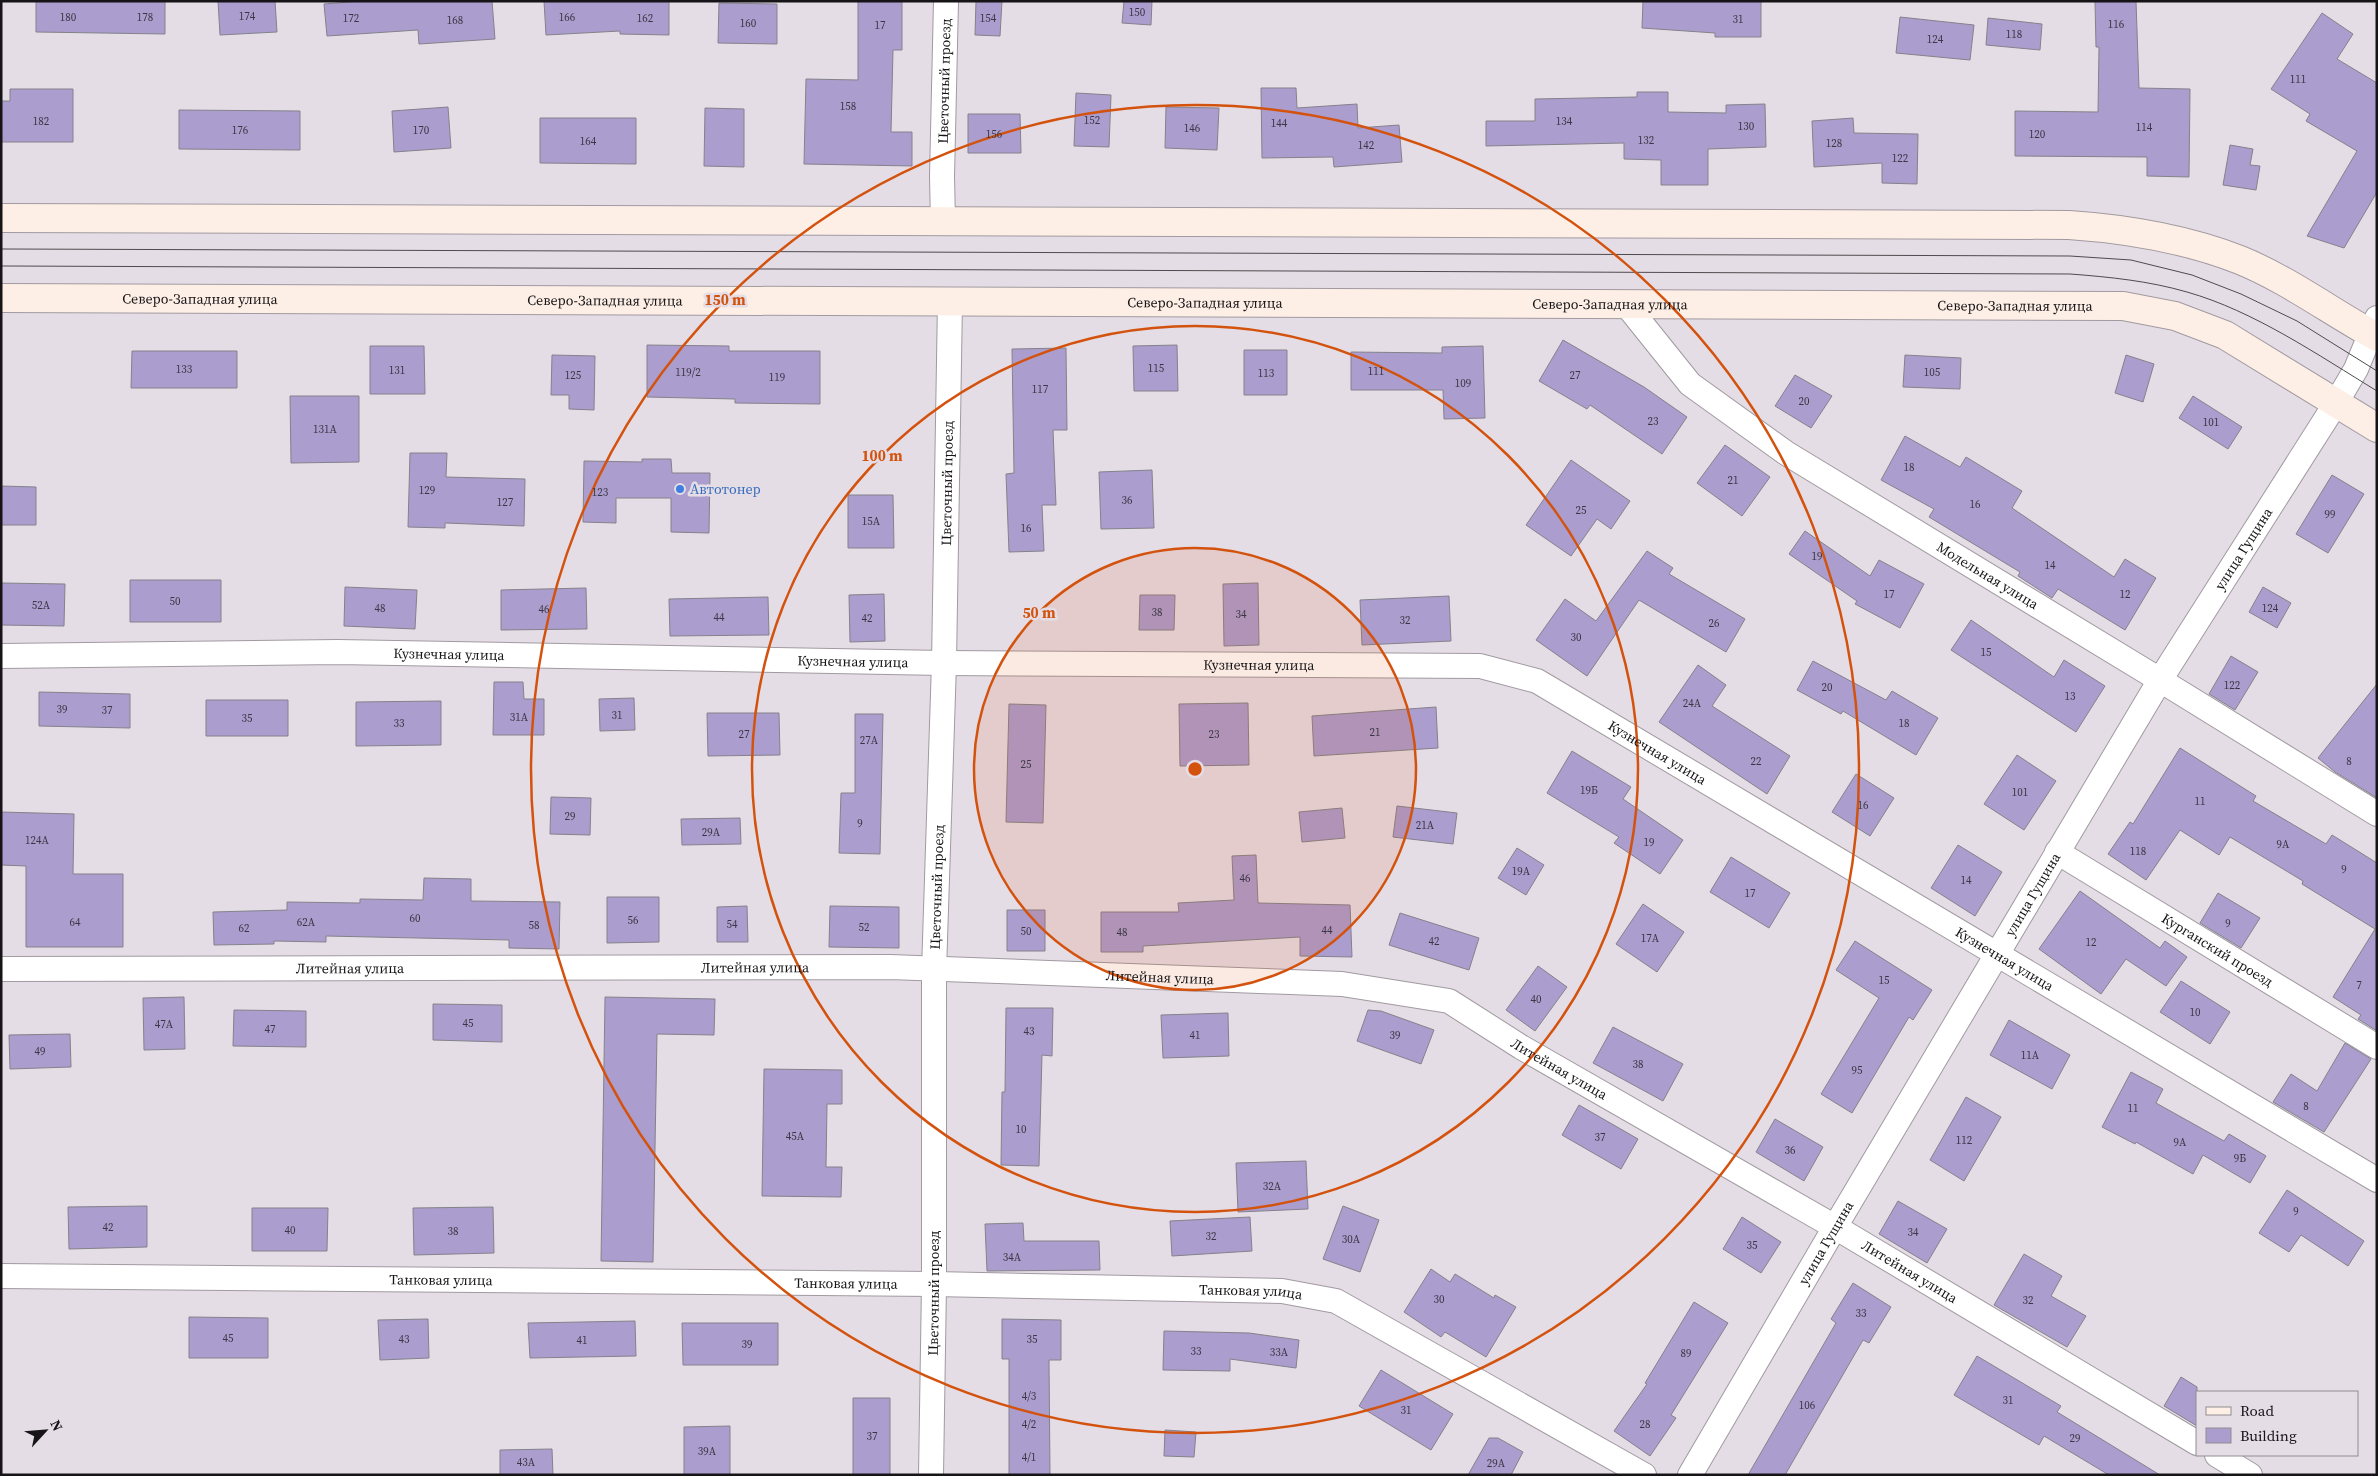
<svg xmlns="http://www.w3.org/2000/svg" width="2378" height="1476" viewBox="0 0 2378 1476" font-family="'Source Serif 4',serif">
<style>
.building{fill:#ab9dcd;stroke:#84828b}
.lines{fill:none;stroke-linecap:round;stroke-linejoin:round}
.street-casing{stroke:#a19aa1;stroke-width:26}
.secondary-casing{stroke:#a19aa1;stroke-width:30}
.street{stroke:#fff;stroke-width:24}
.secondary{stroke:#feefe6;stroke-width:28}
.tram{stroke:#4e4b4e;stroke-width:1}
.ring{fill:none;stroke:#d3520d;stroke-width:2.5}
.shop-dot{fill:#3f7fe0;stroke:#e5dde5;stroke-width:2}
.labels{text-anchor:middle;stroke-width:5;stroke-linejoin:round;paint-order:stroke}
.number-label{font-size:11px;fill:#3b3644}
.street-label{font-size:14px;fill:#161416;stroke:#e5dde5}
.shop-label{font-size:14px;fill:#366cbe;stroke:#e5dde5;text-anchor:start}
.centre{fill:#d3520d;stroke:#e5dde5;stroke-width:2.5}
.ring-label{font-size:15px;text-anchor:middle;font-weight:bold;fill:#d3520d;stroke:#e5dde5;stroke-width:5;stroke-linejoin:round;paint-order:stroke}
</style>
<rect width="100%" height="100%" fill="#e5dde5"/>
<path class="building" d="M36,1H165V34L36,32Z
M218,1H275L277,32L220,35Z
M363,1H492L495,39L419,44L418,30L327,36L324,4Z
M544,1H669V35L620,34V31L546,35Z
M858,1H902V50H893L891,132H912V166L804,164L806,79L858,80Z
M976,1H1002L1000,36L975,35Z
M1124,1H1152L1151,25L1122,23Z
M1643,1H1761V37H1715V33L1642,28Z
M2095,1H2136L2139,88L2190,89L2189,177L2147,176V157L2015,156V111L2098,112L2099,47H2096Z
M719,3L777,4V44L718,43Z
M2322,13L2353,34L2337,59L2377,83V192L2344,248L2307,236L2357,151L2306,121L2310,114L2271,89Z
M1900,17L1974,25L1970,60L1896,53Z
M1988,18L2042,24L2040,50L1986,45Z
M1261,88H1296L1297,108L1357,104L1358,128L1399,125L1402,162L1334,167L1333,157L1262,158Z
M10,89H73V142H1V101H10Z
M1637,92H1668V112L1726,113V105L1765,104L1766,147L1708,149V185H1661V160L1624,159V143L1486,146V121H1535V99L1637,97Z
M1076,93L1111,95L1109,147L1074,146Z
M448,107L451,148L394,152L392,111Z
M1166,107L1219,108L1217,150L1165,148Z
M705,108L744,109V167L704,166Z
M179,110L300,111V150L179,149Z
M968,114H1020L1021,153H968Z
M540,118H636V164L540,163Z
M1853,118L1854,133L1918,134L1917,184L1882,183V163L1814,167L1812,121Z
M2230,145L2253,149L2250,165L2260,166L2256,190L2223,185Z
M1563,340L1644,387L1687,417L1662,454L1590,405L1587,409L1539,381Z
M647,345L729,346V351H820V404L735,403V399L647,397Z
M1177,345L1178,391H1134L1133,346Z
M370,346H424L425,394H370Z
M1483,346L1485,418L1444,419L1443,390H1351V352L1442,353V347Z
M1066,348L1067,430H1053L1056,505H1042L1044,551L1009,552L1006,474L1014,473L1012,349Z
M1244,350H1287V395H1244Z
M132,351H237V388H131Z
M552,355L595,356L594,410L569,409V395H551Z
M1905,355L1961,358L1960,389L1903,387Z
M2126,355L2154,364L2143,402L2115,393Z
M1795,375L1832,396L1811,428L1775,406Z
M290,396H359V462L291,463Z
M2193,396L2242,427L2228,449L2179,418Z
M1905,436L1960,467L1966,457L2022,491L2012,508L2114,577L2125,559L2156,578L2125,630L2058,589L2052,598L2018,576L2020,572L1929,517L1934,509L1881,480Z
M1725,445L1770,477L1742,516L1697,483Z
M410,453H447L446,477L525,479L524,526L445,523V528L408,527Z
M642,459H671L672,473H710L709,533L671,532V498H616V523L583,522L584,461L642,462Z
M1571,460L1630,501L1611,529L1597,519L1571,556L1526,525Z
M1152,470L1154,528L1101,529L1099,472Z
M2332,475L2364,494L2328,553L2296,534Z
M1,486L36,487V525H1Z
M848,495H893L894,548H848Z
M1805,531L1870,576L1879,560L1924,584L1900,628L1855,604L1857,601L1789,554Z
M1647,551L1673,568L1669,574L1745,619L1726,652L1639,600L1587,676L1536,640L1565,599L1596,621Z
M130,580H221V622H130Z
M1,583L65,584L64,626L1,625Z
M1258,583L1259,645L1224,646L1223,584Z
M345,587L417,590L415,629L344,626Z
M2263,587L2291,603L2277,628L2249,612Z
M586,588L587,629L501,630V590Z
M884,594L885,641L850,642L849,595Z
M1140,595H1175L1174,630H1139Z
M1449,596L1451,641L1362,645L1360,600Z
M768,597L769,635L670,636L669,599Z
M1971,620L2054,677L2064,660L2105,686L2076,732L1951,650Z
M2231,656L2258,672L2235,710L2209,694Z
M1813,661L1886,700L1892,691L1938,718L1916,755L1843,711L1841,714L1797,690Z
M1698,665L1726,685L1712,706L1790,756L1767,794L1659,722Z
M494,682H523L524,699H544V735H493Z
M2377,684V798L2335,772L2318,758Z
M39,692L130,694V728L39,726Z
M634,698L635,730L600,731L599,699Z
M206,700H288V736H206Z
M441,701V745L356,746V702Z
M1248,703L1249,765L1180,766L1179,704Z
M1009,704L1046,705L1043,823L1006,822Z
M1436,707L1438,748L1314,756L1312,716Z
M707,713H779L780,755L708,756Z
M855,714H883L880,854L839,853L841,793H855Z
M2180,748L2256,796L2253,801L2326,844L2332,835L2377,863V1031L2358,1019L2361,1015L2333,997L2375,929L2302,884L2303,881L2230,837L2219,855L2180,830L2146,880L2108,854L2130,822L2133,824Z
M1572,751L1631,787L1623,799L1683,840L1660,874L1614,843L1619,837L1547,793Z
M2017,755L2056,781L2024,830L1984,804Z
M1856,774L1894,798L1870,836L1832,812Z
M551,797L591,798L590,835L550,834Z
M1397,806L1457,813L1453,844L1393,837Z
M1342,808L1345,838L1302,842L1299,812Z
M1,812L74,814L73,874H123V947H26V866L1,865Z
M740,818L741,844L682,845L681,819Z
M1958,845L2002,872L1975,916L1931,888Z
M1517,848L1544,865L1526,895L1498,878Z
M1256,855L1258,903L1350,905L1352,957L1300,956V937L1143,946V952H1101V912H1179L1178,903L1234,900L1232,856Z
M1731,857L1790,893L1769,928L1710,892Z
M424,878L471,879V901L560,902L559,949L509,948V940L326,936V942L274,941V944L214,945L213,912L287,910V902L360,903V899L423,900Z
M2080,891L2160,948L2165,941L2187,957L2166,986L2126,959L2101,994L2039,949Z
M2218,893L2260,918L2241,948L2200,923Z
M607,897H659V942L607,943Z
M1643,904L1684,932L1657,972L1616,944Z
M747,906L748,942H717V907Z
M830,906L899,907V948L829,947Z
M1007,910H1045V951H1007Z
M1400,913L1479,938L1469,970L1389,945Z
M1855,941L1932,990L1913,1020L1909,1017L1852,1113L1821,1094L1879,998L1836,970Z
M1538,966L1567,987L1535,1031L1506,1010Z
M2181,981L2230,1012L2210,1044L2160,1012Z
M184,997L185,1049L144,1050L143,998Z
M605,997L715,999L714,1035L657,1034L653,1262L601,1261Z
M433,1004L502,1005V1042L433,1040Z
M1006,1008H1053L1052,1056L1042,1055L1039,1166L1001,1165L1002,1092H1005Z
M234,1010L306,1011V1047L233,1046Z
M1368,1010L1381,1011L1434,1030L1421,1064L1357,1041Z
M1228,1013L1229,1056L1163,1058L1161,1015Z
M2009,1020L2070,1055L2052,1089L1990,1055Z
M1613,1027L1683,1064L1663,1101L1593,1063Z
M70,1034L71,1067L10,1069L9,1035Z
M2345,1043L2371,1059L2324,1132L2273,1102L2291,1074L2317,1091Z
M764,1069L842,1070V1104H827L826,1167H842L841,1197L762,1196Z
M2131,1072L2163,1089L2156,1103L2224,1141L2229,1134L2266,1156L2250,1183L2203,1155L2193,1174L2136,1142L2135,1144L2102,1127Z
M1966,1097L2001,1117L1964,1181L1930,1160Z
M1579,1105L1638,1139L1621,1169L1562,1135Z
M1775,1119L1823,1147L1804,1181L1756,1152Z
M1306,1161L1308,1209L1238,1212L1236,1163Z
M2287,1190L2364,1241L2348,1266L2301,1235L2289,1252L2259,1233Z
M1898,1201L1947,1229L1927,1263L1879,1234Z
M147,1206V1247L69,1249L68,1207Z
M1343,1206L1379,1220L1360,1272L1323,1259Z
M493,1207L494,1253L414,1255L413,1208Z
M252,1208H328L327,1251H252Z
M1250,1217L1252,1251L1172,1256L1170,1221Z
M1742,1217L1781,1242L1761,1273L1723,1249Z
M1023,1223L1024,1241H1099L1100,1270L987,1271L985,1224Z
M2024,1254L2062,1276L2051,1296L2086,1316L2067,1347L1994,1305Z
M1431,1269L1450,1282L1455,1274L1494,1298L1495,1295L1516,1307L1486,1357L1445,1332L1441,1337L1404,1312Z
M1853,1283L1891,1307L1869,1343L1863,1340L1785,1475H1748L1836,1323L1831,1319Z
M1694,1302L1728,1323L1671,1415L1676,1418L1650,1456L1614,1431L1647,1384L1645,1383Z
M189,1317L268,1318V1358H189Z
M428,1319L429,1358L380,1360L378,1320Z
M1002,1319L1061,1320V1360H1049L1050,1475H1009V1359H1002Z
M635,1321L636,1356L530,1358L528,1323Z
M682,1323H778V1365H683Z
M1164,1331L1249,1333L1299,1340L1296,1368L1230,1359V1371L1163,1370Z
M1977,1356L2061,1406L2057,1412L2160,1475H2109L2044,1436L2039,1445L1954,1395Z
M1381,1370L1453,1414L1431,1450L1359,1406Z
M2181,1377L2197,1387V1426L2164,1406Z
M853,1398H890V1475H853Z
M730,1426V1475H684V1427Z
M1165,1430L1196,1432L1194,1457L1164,1456Z
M1489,1438H1498L1523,1452L1511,1475H1468Z
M552,1449L553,1475H500V1450Z"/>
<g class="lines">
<g class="street-casing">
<g id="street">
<path id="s1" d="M943,221L942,177L946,1"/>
<path id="s2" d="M1625,303L1690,384L1786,453L2160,680L2377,814"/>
<path id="s3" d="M1,656L338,652L944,663L1480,666L1537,681L2377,1180"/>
<path id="s4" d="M2057,852L2377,1047"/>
<path id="s5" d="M1,969L890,967L1342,984L1449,1001L1521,1047L1835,1227L2197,1443"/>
<path id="s6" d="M1,1276L934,1284L1282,1291L1336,1301L1644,1475"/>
<path d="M2217,1455L2250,1475"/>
<path id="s7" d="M931,1475L934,1284V971L944,663L950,301"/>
<path id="s8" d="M1690,1475L1835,1227L2160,680L2336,403L2356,369L2377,318"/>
</g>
</g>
<g class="secondary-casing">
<g id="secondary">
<path d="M1,218L2069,225C2128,229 2184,238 2240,260C2287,279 2333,313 2377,337"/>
<path id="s9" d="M1,298L2123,306L2175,316L2225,335L2377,428"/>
</g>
</g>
<use href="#street" class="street"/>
<use href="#secondary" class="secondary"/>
<path class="tram" d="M1,249L2070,256L2131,260L2192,275L2241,294L2297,321L2377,371
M1,266L2070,274C2110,277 2149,281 2187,292C2254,311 2318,355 2377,391"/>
</g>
<circle cx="1195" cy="769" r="221" fill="#d3520d" fill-opacity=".12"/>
<g class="ring">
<circle cx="1195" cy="769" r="221"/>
<circle cx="1195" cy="769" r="443"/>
<circle cx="1195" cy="769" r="664"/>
</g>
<circle class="shop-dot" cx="680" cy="489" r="5"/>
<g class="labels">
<g class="number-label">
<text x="1137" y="16">150</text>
<text x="247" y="20">174</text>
<text x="68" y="21">180</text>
<text x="145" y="21">178</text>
<text x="567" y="21">166</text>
<text x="351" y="22">172</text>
<text x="645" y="22">162</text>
<text x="988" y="22">154</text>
<text x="1738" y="23">31</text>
<text x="455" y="24">168</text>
<text x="748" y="27">160</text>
<text x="2116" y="28">116</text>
<text x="880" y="29">17</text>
<text x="2014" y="38">118</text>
<text x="1935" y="43">124</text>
<text x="2298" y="83">111</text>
<text x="848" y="110">158</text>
<text x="1092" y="124">152</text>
<text x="41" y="125">182</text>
<text x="1564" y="125">134</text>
<text x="1279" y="127">144</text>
<text x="1746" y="130">130</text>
<text x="2144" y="131">114</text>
<text x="1192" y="132">146</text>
<text x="240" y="134">176</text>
<text x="421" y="134">170</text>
<text x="994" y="138">156</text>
<text x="2037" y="138">120</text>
<text x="1646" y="144">132</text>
<text x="588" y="145">164</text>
<text x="1834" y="147">128</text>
<text x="1366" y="149">142</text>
<text x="1900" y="162">122</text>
<text x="1156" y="372">115</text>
<text x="184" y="373">133</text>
<text x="397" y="374">131</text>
<text x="1376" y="375">111</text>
<text x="688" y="376">119/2</text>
<text x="1932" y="376">105</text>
<text x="1266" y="377">113</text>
<text x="573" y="379">125</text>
<text x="1575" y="379">27</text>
<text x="777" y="381">119</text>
<text x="1463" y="387">109</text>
<text x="1040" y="393">117</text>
<text x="1804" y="405">20</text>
<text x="1653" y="425">23</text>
<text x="2211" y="426">101</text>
<text x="325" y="433">131А</text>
<text x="1909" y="471">18</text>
<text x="1733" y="484">21</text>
<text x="427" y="494">129</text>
<text x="600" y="496">123</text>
<text x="1127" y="504">36</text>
<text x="505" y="506">127</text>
<text x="1975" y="508">16</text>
<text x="1581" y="514">25</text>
<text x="2330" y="518">99</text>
<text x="871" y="525">15А</text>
<text x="1026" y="532">16</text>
<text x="1817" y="560">19</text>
<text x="2050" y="569">14</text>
<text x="1889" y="598">17</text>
<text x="2125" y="598">12</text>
<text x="175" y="605">50</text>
<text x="41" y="609">52А</text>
<text x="380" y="612">48</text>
<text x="2270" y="612">124</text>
<text x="544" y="613">46</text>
<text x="1157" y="616">38</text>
<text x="1241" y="618">34</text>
<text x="719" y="621">44</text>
<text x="867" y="622">42</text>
<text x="1405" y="624">32</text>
<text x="1714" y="627">26</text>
<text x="1576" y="641">30</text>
<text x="1986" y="656">15</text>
<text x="2232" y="689">122</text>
<text x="1827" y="691">20</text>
<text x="2070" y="700">13</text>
<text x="1692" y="707">24А</text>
<text x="62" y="713">39</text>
<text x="107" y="714">37</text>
<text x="617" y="719">31</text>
<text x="519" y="721">31А</text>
<text x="247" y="722">35</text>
<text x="399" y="727">33</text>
<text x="1904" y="727">18</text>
<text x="1375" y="736">21</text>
<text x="744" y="738">27</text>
<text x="1214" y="738">23</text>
<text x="869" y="744">27А</text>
<text x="1756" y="765">22</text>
<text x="2349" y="765">8</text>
<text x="1026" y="768">25</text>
<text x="1589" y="794">19Б</text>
<text x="2020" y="796">101</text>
<text x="2200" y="805">11</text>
<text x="1863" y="809">16</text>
<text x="570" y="820">29</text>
<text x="860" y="827">9</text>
<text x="1425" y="829">21А</text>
<text x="711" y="836">29А</text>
<text x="37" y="844">124А</text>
<text x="1649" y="846">19</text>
<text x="2283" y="848">9А</text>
<text x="2138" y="855">118</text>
<text x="2344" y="873">9</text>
<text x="1521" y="875">19А</text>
<text x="1245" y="882">46</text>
<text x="1966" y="884">14</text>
<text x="1750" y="897">17</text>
<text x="415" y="922">60</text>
<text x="633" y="924">56</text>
<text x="75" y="926">64</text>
<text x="306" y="926">62А</text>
<text x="2228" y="927">9</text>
<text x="732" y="928">54</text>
<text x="534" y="929">58</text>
<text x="864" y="931">52</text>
<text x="244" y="932">62</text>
<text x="1327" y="934">44</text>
<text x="1026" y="935">50</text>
<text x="1122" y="936">48</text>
<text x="1650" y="942">17А</text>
<text x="1434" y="945">42</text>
<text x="2091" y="946">12</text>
<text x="1884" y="984">15</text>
<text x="2359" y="989">7</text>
<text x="1536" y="1003">40</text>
<text x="2195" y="1016">10</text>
<text x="468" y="1027">45</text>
<text x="164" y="1028">47А</text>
<text x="270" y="1033">47</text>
<text x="1029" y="1035">43</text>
<text x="1195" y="1039">41</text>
<text x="1395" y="1039">39</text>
<text x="40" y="1055">49</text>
<text x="2030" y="1059">11А</text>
<text x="1638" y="1068">38</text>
<text x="1857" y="1074">95</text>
<text x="2306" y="1110">8</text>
<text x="2133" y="1112">11</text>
<text x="1021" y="1133">10</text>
<text x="795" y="1140">45А</text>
<text x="1600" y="1141">37</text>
<text x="1964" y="1144">112</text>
<text x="2180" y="1146">9А</text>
<text x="1790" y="1154">36</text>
<text x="2240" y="1162">9Б</text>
<text x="1272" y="1190">32А</text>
<text x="2296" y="1215">9</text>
<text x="108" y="1231">42</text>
<text x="290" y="1234">40</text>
<text x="453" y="1235">38</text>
<text x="1913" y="1236">34</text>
<text x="1211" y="1240">32</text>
<text x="1351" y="1243">30А</text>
<text x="1752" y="1249">35</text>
<text x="1012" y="1261">34А</text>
<text x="1439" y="1303">30</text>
<text x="2028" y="1304">32</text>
<text x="1861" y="1317">33</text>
<text x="228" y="1342">45</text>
<text x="404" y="1343">43</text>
<text x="1032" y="1343">35</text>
<text x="582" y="1344">41</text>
<text x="747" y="1348">39</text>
<text x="1196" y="1355">33</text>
<text x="1279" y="1356">33А</text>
<text x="1686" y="1357">89</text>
<text x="1029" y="1400">4/3</text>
<text x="2008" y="1404">31</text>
<text x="1807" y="1409">106</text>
<text x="1406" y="1414">31</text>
<text x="1029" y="1428">4/2</text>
<text x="1645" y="1428">28</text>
<text x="872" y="1440">37</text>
<text x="2075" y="1442">29</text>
<text x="707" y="1455">39А</text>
<text x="1029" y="1461">4/1</text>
<text x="526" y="1466">43А</text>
<text x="1496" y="1467">29А</text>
</g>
<g class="street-label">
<text dy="5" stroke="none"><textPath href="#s1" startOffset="140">Цветочный проезд</textPath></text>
<text dy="5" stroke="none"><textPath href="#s9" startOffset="199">Северо-Западная улица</textPath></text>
<text dy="5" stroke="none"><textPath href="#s9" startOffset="604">Северо-Западная улица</textPath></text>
<text dy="5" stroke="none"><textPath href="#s9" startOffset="1204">Северо-Западная улица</textPath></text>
<text dy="5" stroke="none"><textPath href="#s9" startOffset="1609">Северо-Западная улица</textPath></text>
<text dy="5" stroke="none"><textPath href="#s9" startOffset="2014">Северо-Западная улица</textPath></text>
<text dy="5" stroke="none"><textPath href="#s7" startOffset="992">Цветочный проезд</textPath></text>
<text dy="5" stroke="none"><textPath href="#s8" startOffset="1079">улица Гущина</textPath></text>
<text dy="5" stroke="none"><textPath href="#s2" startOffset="458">Модельная улица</textPath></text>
<text dy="5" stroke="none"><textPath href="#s3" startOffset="448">Кузнечная улица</textPath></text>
<text dy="5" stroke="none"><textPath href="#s3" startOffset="852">Кузнечная улица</textPath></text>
<text dy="5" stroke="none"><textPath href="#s3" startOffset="1258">Кузнечная улица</textPath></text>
<text dy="5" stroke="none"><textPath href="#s3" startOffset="1678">Кузнечная улица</textPath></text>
<text dy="5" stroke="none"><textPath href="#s7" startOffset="588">Цветочный проезд</textPath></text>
<text dy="5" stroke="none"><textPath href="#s8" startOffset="674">улица Гущина</textPath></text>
<text dy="5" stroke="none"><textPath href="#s4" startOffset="188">Курганский проезд</textPath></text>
<text dy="5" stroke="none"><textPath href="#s3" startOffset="2082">Кузнечная улица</textPath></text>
<text dy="5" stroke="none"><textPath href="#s5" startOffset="349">Литейная улица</textPath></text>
<text dy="5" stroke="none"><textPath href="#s5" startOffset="754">Литейная улица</textPath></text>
<text dy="5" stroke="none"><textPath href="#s5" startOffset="1159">Литейная улица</textPath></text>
<text dy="5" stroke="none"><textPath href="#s5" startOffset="1579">Литейная улица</textPath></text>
<text dy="5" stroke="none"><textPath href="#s8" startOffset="269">улица Гущина</textPath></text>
<text dy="5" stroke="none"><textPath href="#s5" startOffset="1984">Литейная улица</textPath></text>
<text dy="5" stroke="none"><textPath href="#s6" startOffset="440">Танковая улица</textPath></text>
<text dy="5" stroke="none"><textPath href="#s6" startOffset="845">Танковая улица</textPath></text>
<text dy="5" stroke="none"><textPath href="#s6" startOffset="1250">Танковая улица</textPath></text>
<text dy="5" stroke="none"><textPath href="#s7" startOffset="182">Цветочный проезд</textPath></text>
</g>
<g class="shop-label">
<text x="690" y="494">Автотонер</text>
</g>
</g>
<circle cx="1195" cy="769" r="8" class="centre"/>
<g class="ring-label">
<text x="725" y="305">150 m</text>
<text x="882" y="461">100 m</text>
<text x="1039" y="618">50 m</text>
</g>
<rect width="2378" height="1476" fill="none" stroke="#161416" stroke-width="5"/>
<rect x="2196" y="1391" width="162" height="65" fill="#e5dde5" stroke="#928d92"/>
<rect x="2206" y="1407" width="25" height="8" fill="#feefe6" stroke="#928d92"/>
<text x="2240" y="1416" font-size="15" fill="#161416">Road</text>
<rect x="2206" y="1428" width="25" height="15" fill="#ab9dcd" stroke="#928d92"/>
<text x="2240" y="1441" font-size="15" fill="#161416">Building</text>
<g transform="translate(45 1431) rotate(64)" stroke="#e5dde5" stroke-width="4" paint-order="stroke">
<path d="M0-4L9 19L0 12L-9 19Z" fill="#161416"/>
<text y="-8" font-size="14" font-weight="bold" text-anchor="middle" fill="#161416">N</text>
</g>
</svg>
